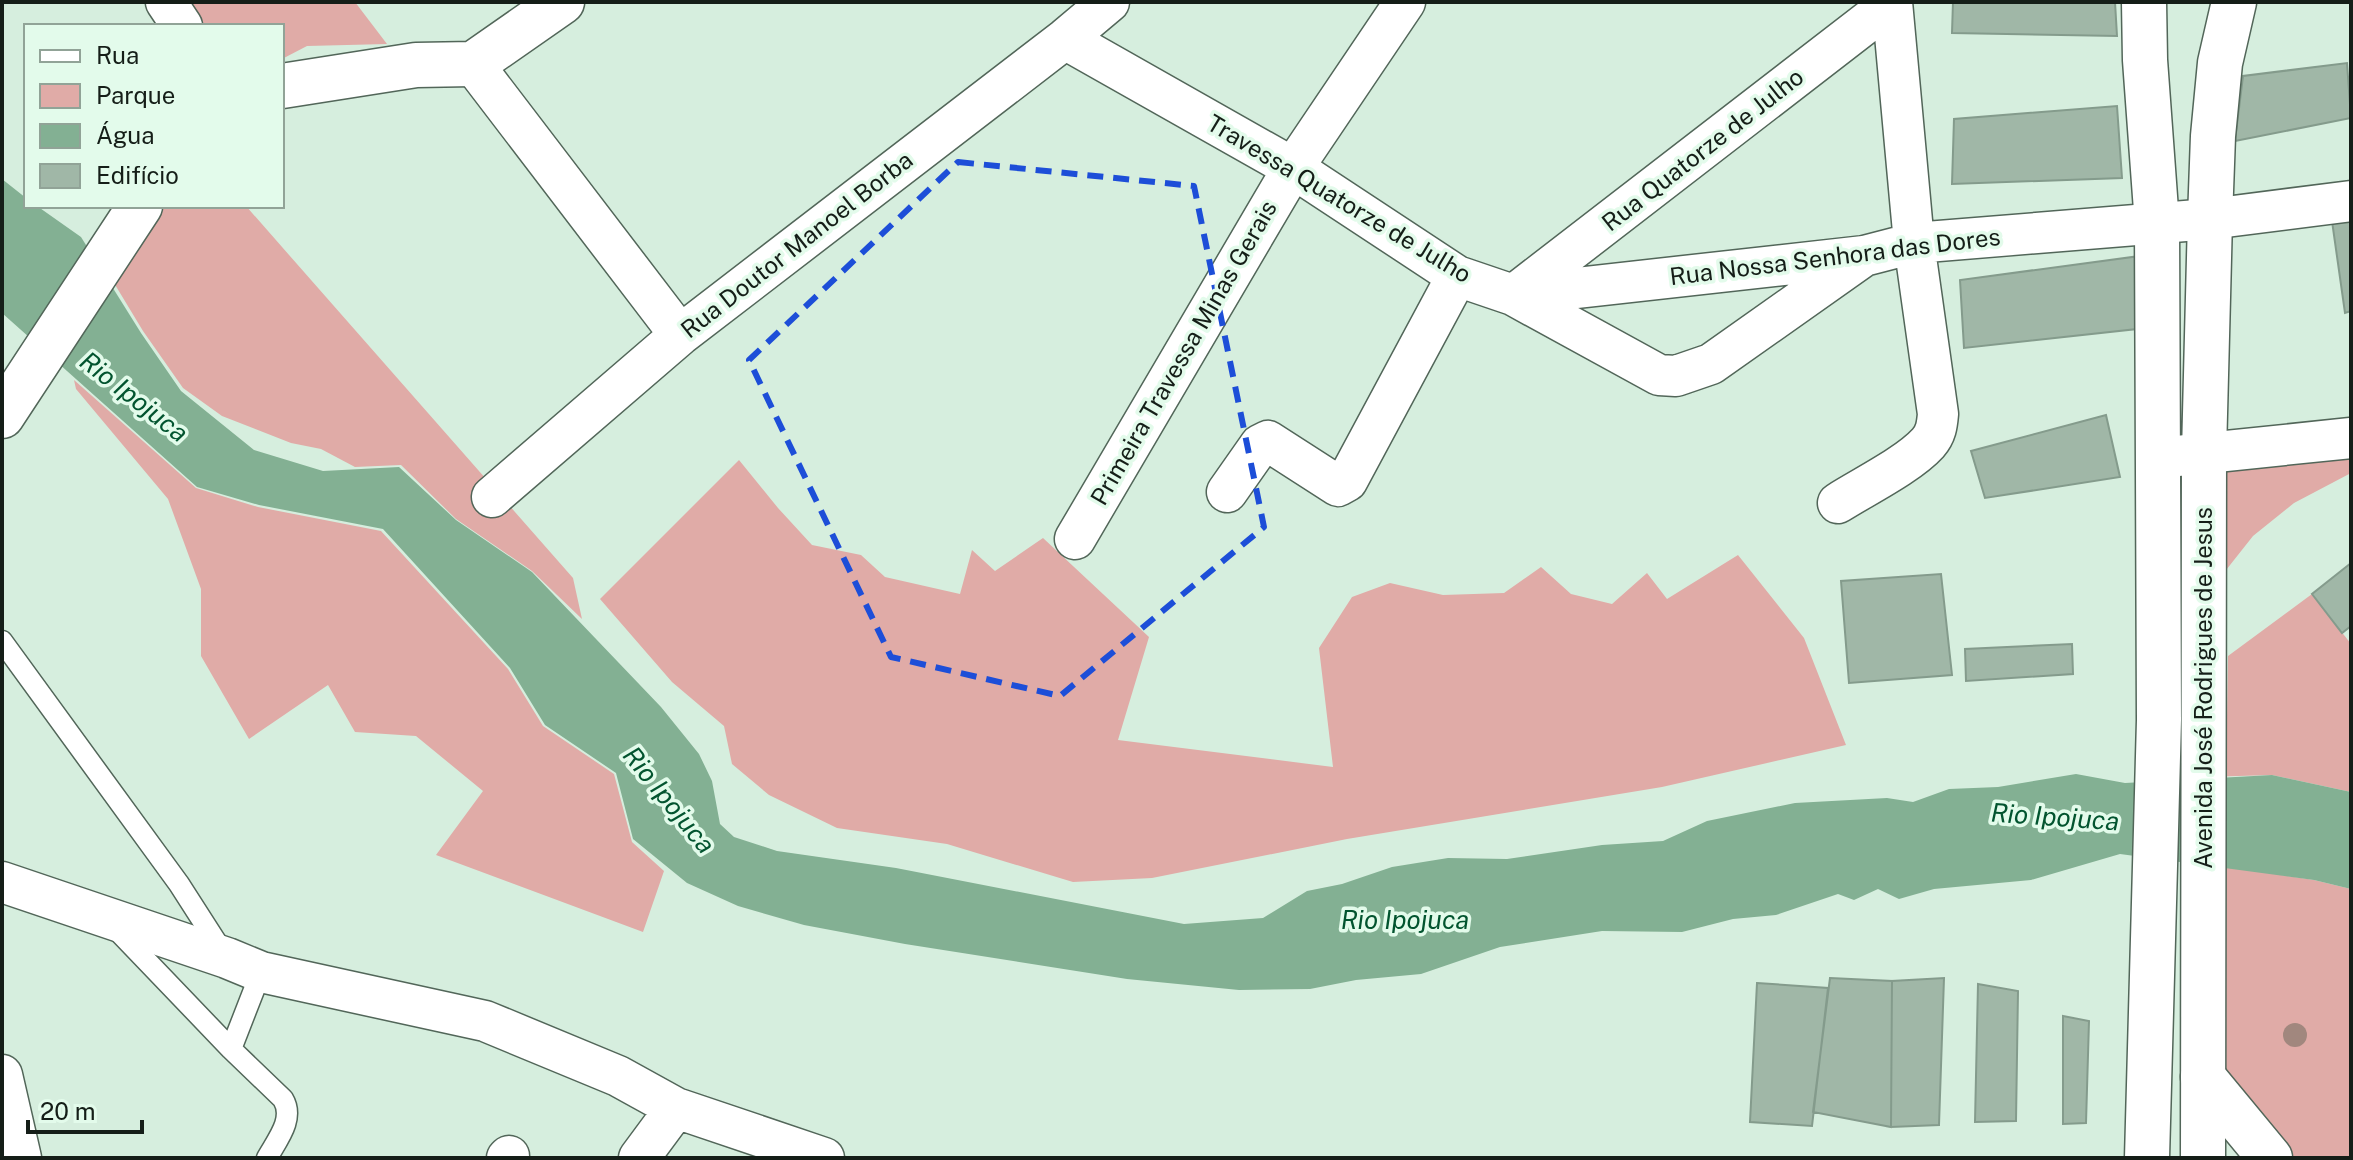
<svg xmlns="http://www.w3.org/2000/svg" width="2353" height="1160" viewBox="0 0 2353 1160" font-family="'Public Sans',sans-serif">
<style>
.green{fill:#e0aba7}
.water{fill:#83b093}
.building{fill:#a0b7a7;stroke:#849b8c;stroke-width:2}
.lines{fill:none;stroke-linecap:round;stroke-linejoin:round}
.lane-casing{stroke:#526659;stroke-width:23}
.street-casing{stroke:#526659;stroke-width:43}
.secondary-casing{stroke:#526659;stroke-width:47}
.primary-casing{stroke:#526659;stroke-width:47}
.lane{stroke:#fff;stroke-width:20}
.street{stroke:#fff;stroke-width:40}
.secondary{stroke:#fff;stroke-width:44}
.primary{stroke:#fff;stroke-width:44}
.tree{fill:#a1877e}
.marked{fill:none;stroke:#1d4ed8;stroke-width:6;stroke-dasharray:16 10;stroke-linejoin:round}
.labels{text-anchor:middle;stroke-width:7;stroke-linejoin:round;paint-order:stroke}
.street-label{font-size:24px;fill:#151e18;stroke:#e3fbeb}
.water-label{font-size:26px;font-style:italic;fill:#02542f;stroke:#e3fbeb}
</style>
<rect width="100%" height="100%" fill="#d6eede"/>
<path class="green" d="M187,2H355L387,44L307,46L282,59V26H201Z
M162,206H246L573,578L582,619L532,571L456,519L401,465L355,467L321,449L291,443L222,416L183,388L143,331L114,283Z
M74,380L196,488L258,507L381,531L508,669L543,726L614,774L632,842L664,871L643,932L436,855L483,791L416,736L355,732L328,685L249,739L201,656V589L168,499L76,389Z
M2351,453V473L2294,503L2253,536L2215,584L2224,471Z
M739,460L778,508L812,545L861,555L885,577L960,594L972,550L995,571L1043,538L1149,637L1118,740L1333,767L1319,648L1352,597L1390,583L1443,595L1504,593L1541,567L1571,594L1612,604L1647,573L1667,599L1738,555L1804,638L1846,745L1662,787L1347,839L1152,878L1073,882L947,844L837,828L769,795L732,764L724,726L672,682L600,599Z
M2312,594L2351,644V792L2272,775L2205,777V717L2227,716L2228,656Z
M2204,863L2314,880L2351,889V1158H2277L2208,1073Z"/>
<path class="water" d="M2,179L26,198V206H37L81,237L141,333L181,391L254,450L323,471L399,467L456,520L532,572L661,707L699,754L712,781L720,824L734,837L777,851L896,868L1184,924L1263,918L1307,891L1342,884L1392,867L1448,858L1507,859L1602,845L1663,841L1707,821L1795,803L1887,798L1913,802L1949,789L1998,787L2076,774L2125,783L2272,775L2351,792V889L2314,880L2120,854L2031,880L1934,889L1899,899L1878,889L1854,900L1838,894L1776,915L1733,919L1682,932L1602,931L1500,947L1421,974L1356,980L1310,989L1239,990L1127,979L905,944L804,925L738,906L687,883L633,839L616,773L545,725L510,668L383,529L259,505L197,487L2,313Z"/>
<path class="building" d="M1953,2H2115L2117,36L1952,33Z
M2347,63L2351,118L2235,141L2243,76Z
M2117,106L2122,178L1952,184L1954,119Z
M2351,217V311L2345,313L2332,221Z
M2140,256L2146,328L1964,348L1960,280Z
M2106,415L2120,477L1985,498L1971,451Z
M2351,563V626L2342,633L2312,594Z
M1941,574L1952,675L1849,683L1841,581Z
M2072,644L2073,674L1966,681L1965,649Z
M1830,978L1892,981L1891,1127L1813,1112Z
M1944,978L1939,1125L1891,1127L1892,981Z
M1757,983L1828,988L1812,1126L1750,1122Z
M1978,984L2018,991L2016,1121L1975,1122Z
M2063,1016L2089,1021L2086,1123L2063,1124Z"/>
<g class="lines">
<g class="lane-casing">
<path id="lane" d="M2,641L179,884L222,951
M116,929L231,1049L283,1099C295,1119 277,1140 267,1158
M231,1049L261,972"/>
</g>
<g class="street-casing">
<path id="street" d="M166,2L182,26
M1065,39L1293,168L1457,276L1513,295L1659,375L1676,376L1711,364L1864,256
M473,64L680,335
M1515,294L1892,3
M1513,295L1864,256L1914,243L2210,219L2351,201
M2158,458L2351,438
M1227,492L1260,445L1268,441L1338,486L1347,481L1457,276
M492,497L680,335L1065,39L1109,2
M1838,503C1863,487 1908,465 1928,443C1936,434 1937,425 1938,414L1914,243L1892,2
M1075,539L1293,168L1405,2
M2,882L227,958L261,972L485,1021L618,1076L676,1108L824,1158
M2,1075L21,1158
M507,1158L509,1156
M639,1158L676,1108"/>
</g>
<g class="secondary-casing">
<path id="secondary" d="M282,86L416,65L473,64L562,2
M2,416L140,206
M2203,1077L2270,1158"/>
</g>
<g class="primary-casing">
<path id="primary" d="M2144,2L2145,60L2157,224L2159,720L2147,1158
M2203,1158L2204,453L2210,219L2213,136L2220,63L2234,2"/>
</g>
<use href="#lane" class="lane"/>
<use href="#street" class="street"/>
<use href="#secondary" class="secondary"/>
<use href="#primary" class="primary"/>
</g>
<circle class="tree" cx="2295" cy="1035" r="12"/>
<path class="marked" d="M958,162L1194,186L1264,527L1060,696L891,657L749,360Z"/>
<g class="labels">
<g class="street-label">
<text transform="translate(1703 150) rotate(-38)" y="8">Rua Quatorze de Julho</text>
<text transform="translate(1339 199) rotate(31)" y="8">Travessa Quatorze de Julho</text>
<text transform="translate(797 245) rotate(-38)" y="8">Rua Doutor Manoel Borba</text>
<text transform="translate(1835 257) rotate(-7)" y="8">Rua Nossa Senhora das Dores</text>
<text transform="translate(1184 353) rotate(-60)" y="8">Primeira Travessa Minas Gerais</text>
<text transform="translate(2204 688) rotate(-90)" y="8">Avenida José Rodrigues de Jesus</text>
</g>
<g class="water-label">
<text transform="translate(134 397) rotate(38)" y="9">Rio Ipojuca</text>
<text transform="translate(669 800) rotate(51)" y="9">Rio Ipojuca</text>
<text transform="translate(2055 817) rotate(4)" y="9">Rio Ipojuca</text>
<text x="1405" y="929">Rio Ipojuca</text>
</g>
</g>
<rect width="2353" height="1160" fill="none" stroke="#151e18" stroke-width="8"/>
<rect x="24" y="24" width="260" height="184" fill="#e3fbeb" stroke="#91a397" stroke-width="2"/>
<rect x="40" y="50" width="40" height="12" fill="#ffffff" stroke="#91a397" stroke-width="2"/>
<text x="96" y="64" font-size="24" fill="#151e18">Rua</text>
<rect x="40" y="84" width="40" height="24" fill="#e0aba7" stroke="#91a397" stroke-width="2"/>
<text x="96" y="104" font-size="24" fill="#151e18">Parque</text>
<rect x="40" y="124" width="40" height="24" fill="#83b093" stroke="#91a397" stroke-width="2"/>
<text x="96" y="144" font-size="24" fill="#151e18">Água</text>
<rect x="40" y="164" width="40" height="24" fill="#a0b7a7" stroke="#91a397" stroke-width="2"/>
<text x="96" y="184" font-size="24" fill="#151e18">Edifício</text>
<path d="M28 1120v12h114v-12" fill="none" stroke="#151e18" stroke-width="4"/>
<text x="40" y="1120" font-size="24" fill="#151e18" stroke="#e3fbeb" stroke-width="6" paint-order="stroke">20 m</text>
</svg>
